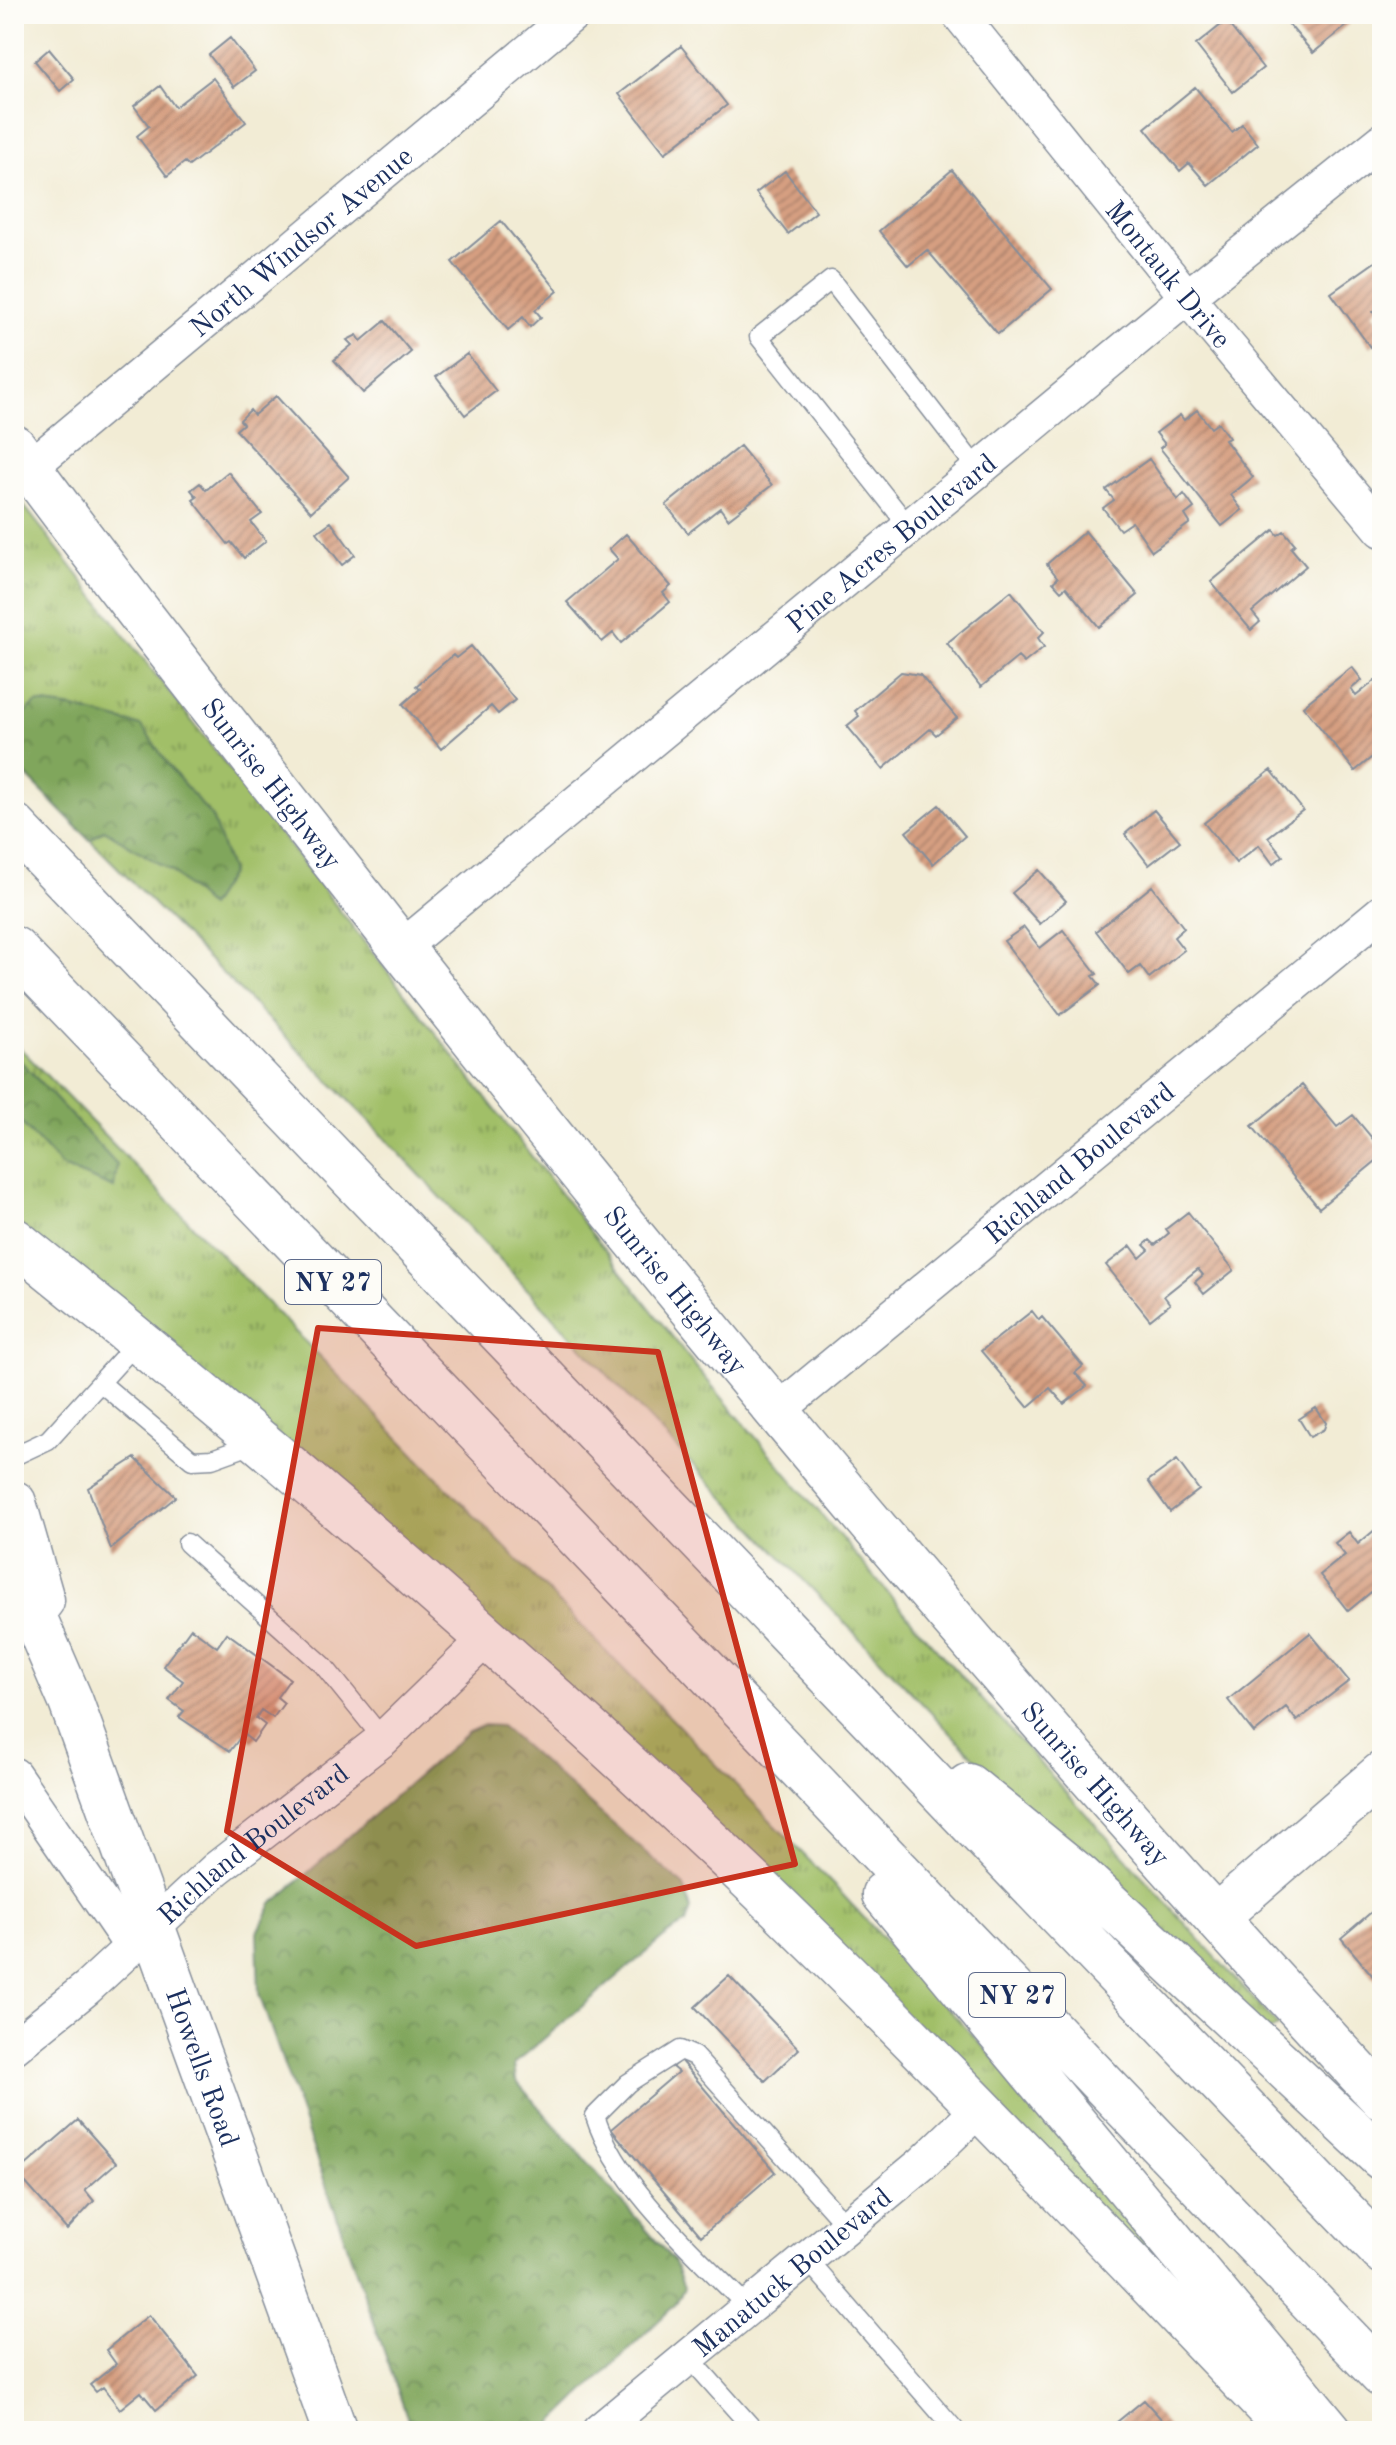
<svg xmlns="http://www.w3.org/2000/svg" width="1396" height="2445" viewBox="0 0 1396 2445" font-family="'Old Standard TT',serif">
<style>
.grass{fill:url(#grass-tufts);stroke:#5e7763;stroke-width:2}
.forest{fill:url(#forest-crowns);stroke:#4e6a5d;stroke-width:2}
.building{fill:url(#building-hatch)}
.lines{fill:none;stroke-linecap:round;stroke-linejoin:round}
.service-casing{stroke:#868e9a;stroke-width:21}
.minor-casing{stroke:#868e9a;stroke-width:37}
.tertiary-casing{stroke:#868e9a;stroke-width:47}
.secondary-casing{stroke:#868e9a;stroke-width:47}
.motorway-casing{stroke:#868e9a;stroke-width:47}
.service{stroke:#fff;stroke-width:18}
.minor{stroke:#fff;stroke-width:34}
.tertiary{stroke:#fff;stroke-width:44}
.secondary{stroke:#fff;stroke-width:44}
.motorway{stroke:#fff;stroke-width:44}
.marked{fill:#c8321e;fill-opacity:0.2;stroke:#c8321e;stroke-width:6;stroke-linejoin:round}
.labels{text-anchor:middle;stroke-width:7;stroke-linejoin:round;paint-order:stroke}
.shield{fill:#fdfcf7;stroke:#5f6c8c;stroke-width:2}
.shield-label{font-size:26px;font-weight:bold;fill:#1b2f5e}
.street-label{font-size:28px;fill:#1b2f5e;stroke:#fdfcf7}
</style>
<defs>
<pattern id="grass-tufts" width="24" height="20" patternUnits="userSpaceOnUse" patternTransform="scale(2)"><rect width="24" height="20" fill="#a1bf68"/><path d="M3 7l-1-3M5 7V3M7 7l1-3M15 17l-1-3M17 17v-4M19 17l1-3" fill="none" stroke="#829c59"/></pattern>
<pattern id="forest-crowns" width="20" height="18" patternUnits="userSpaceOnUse" patternTransform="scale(2)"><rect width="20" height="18" fill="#80a65c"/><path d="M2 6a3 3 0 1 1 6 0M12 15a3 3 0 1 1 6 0" fill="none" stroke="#68884f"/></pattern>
<pattern id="building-hatch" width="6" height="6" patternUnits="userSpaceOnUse" patternTransform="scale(2)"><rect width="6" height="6" fill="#d69f81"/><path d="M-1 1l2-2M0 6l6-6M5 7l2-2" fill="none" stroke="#ad826d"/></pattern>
</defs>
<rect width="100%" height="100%" fill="#fdfcf7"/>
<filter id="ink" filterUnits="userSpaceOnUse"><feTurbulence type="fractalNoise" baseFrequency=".0125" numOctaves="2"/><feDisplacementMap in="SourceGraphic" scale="16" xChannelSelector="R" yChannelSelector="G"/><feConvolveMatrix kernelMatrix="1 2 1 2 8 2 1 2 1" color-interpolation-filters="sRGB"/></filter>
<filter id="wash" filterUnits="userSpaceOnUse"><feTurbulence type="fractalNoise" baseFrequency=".006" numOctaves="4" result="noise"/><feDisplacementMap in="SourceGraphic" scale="32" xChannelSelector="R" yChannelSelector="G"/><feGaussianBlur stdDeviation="1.8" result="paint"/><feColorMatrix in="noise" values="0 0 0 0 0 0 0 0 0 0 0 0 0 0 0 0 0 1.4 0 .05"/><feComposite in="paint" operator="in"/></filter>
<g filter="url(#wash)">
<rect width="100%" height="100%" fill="#f2ecd5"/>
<path class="grass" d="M14,493L696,1367L922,1633L1278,2026L1262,2035L966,1749L669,1440L370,1122L14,763Z
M14,1042L840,1892L1017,2083L1212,2317L14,1220Z"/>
<path class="forest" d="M37,703L74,708L142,726L172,770L212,817L231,872L209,907L171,871L104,830L90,840L14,763V723Z
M14,1054L117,1165L114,1188L62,1167L14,1115Z
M484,1725L501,1726L684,1886L691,1909L686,1923L669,1933L514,2064L516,2081L673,2260L684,2288L675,2305L544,2431H412L259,1994L257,1934L272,1904L468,1732Z"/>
<g id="blocks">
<path class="building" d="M1280,14H1343L1350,23L1313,53Z
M1226,21L1263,68L1233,92L1196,45Z
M230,38L255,71L234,87L209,55Z
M681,46L727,105L665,153L619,94Z
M49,49L74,79L60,91L35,61Z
M213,78L246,122L189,166L185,162L167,176L137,136L149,126L134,106L160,86L175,107Z
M1195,87L1232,132L1242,124L1258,144L1208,185L1189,163L1180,171L1145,128Z
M952,170L1052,289L998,334L927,250L908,266L879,231Z
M785,171L816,212L788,234L756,193Z
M501,221L558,291L535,310L541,317L530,327L523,317L508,330L452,262Z
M1382,257V305L1373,312L1382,325V338L1370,347L1331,293Z
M385,321L411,352L363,393L334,360L352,345L347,340L357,335L361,341Z
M467,354L496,391L465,415L436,377Z
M276,396L349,477L311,512L236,430L243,424L240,420L250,410L254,415Z
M1197,410L1211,428L1218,423L1229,438L1225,440L1253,477L1231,495L1242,510L1222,526L1160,448L1165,444L1156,433L1180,415L1184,420Z
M740,446L772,485L728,519L720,508L688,533L666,505Z
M1149,459L1178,500L1184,494L1194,508L1185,515L1190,523L1152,551L1132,522L1120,530L1103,508L1114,500L1106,490Z
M228,472L262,514L251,522L266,541L244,558L231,542L228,544L193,500L197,497L191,490L200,483L206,490Z
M331,522L355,555L342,565L317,532Z
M1274,530L1278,535L1284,531L1295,544L1291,548L1306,566L1252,612L1260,622L1251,630L1211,582Z
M1085,531L1138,595L1099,627L1066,587L1061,591L1053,582L1058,578L1047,564Z
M626,534L671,586L663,593L670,602L621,643L613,633L602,642L567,602L618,559L609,549Z
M1011,591L1044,632L1038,638L1044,647L1024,663L1018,657L981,687L947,643Z
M471,646L515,700L498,714L491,706L441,749L403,704L420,689L416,686L453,655L456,658Z
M1352,667L1362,680L1351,689L1356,696L1382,675V749L1355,771L1303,706Z
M901,672L920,675L957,718L936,735L930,729L883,769L847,726L859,716L855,711Z
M1271,770L1303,810L1268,837L1283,856L1273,864L1259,845L1236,863L1204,823Z
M939,805L965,836L933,864L906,832Z
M1154,810L1180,841L1149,865L1125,834Z
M1039,870L1066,901L1040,924L1012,893Z
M1152,886L1184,928L1174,937L1184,950L1149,978L1140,966L1129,974L1096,931Z
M1024,927L1040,948L1063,930L1097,974L1093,976L1100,985L1060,1015L1004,941Z
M1302,1085L1337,1127L1353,1115L1382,1150V1156L1319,1208L1252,1126Z
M1188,1212L1234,1270L1204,1294L1195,1282L1203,1275L1198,1269L1164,1296L1170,1304L1150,1320L1106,1265L1131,1246L1140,1258L1149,1250L1144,1245L1150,1240L1155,1245L1169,1233L1166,1229Z
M1032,1311L1039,1320L1042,1317L1083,1366L1075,1373L1087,1386L1064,1404L1050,1388L1028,1407L981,1351Z
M1316,1408L1326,1423L1324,1429L1310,1437L1299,1419Z
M135,1458L176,1497L111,1549L88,1488Z
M1177,1460L1199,1490L1170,1512L1148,1481Z
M1382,1524V1583L1348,1611L1320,1575L1345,1555L1335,1543L1349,1532L1358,1544Z
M191,1628L217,1647L227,1633L290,1679L277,1697L284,1703L273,1718L261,1710L256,1718L265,1725L253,1742L243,1734L230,1751L179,1717L184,1711L169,1700L183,1681L163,1666Z
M1310,1633L1349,1681L1297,1721L1286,1707L1254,1733L1228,1700Z
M1382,1903V1987L1341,1938Z
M729,1976L799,2049L765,2081L695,2007Z
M680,2060L775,2172L701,2236L611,2129L678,2072L672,2067Z
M78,2120L116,2163L85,2190L94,2201L67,2230L17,2173Z
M149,2315L198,2376L156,2410L141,2392L120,2409L103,2387L96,2392L90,2385L116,2364L106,2350Z
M1144,2400L1172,2431H1106Z"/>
</g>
</g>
<g filter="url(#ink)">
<use href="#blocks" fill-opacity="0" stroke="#868e9a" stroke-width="2"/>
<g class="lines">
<g class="service-casing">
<path id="service" d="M909,527L759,337L831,280L978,470
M101,1383L192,1460L212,1459L259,1442
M14,1456L48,1440L139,1340
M187,1543L323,1665L383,1739
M807,2259L956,2431
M748,2307C697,2256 617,2186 595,2116L628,2083L680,2050L694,2056L847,2226
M688,2356L755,2431"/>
</g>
<g class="minor-casing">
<g id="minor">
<path id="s1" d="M959,14L1187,297L1382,530"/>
<path id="s2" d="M29,468L573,14"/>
<path id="s3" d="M401,948L1187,297L1382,141"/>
<path id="s4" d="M775,1413L1382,912"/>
<path d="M14,1775L132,1947"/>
<path id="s5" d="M14,2047L87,1988L216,1869L383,1739L488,1637"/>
<path id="s6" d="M599,2431L923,2163L980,2108"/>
</g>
</g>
<g class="tertiary-casing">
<path id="tertiary" d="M1216,1917L1382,1774"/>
</g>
<g class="secondary-casing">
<g id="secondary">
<path id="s7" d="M14,447C116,586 224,721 330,857C664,1285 1011,1702 1382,2098"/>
<path d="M14,1240C272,1447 523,1662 762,1891C943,2066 1116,2249 1290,2431"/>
<path d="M14,1503L42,1600"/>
<path id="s8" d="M14,1570L71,1702L335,2431"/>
</g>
</g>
<g class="motorway-casing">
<path id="motorway" d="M14,826L1382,2251
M14,949L1382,2375
M968,1786L1079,1876L1382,2158
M884,1894L1330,2431"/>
</g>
<use href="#service" class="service"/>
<use href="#minor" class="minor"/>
<use href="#tertiary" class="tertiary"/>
<use href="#secondary" class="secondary"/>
<use href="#motorway" class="motorway"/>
</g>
</g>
<path class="marked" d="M318,1328L658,1352L795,1864L416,1946L227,1831Z"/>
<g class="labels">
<g class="shield">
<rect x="285" y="1260" width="96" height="44" rx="6"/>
<rect x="969" y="1973" width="96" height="44" rx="6"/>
</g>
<g class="shield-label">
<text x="333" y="1291">NY 27</text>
<text x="1017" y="2004">NY 27</text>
</g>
<g class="street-label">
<text dy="10" stroke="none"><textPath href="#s2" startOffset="354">North Windsor Avenue</textPath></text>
<text dy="10" stroke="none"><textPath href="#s1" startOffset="334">Montauk Drive</textPath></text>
<text dy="10" stroke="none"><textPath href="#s3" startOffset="636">Pine Acres Boulevard</textPath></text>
<text dy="10" stroke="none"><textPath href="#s7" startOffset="424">Sunrise Highway</textPath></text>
<text dy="10" stroke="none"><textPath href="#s4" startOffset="394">Richland Boulevard</textPath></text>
<text dy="10" stroke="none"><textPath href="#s7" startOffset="1072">Sunrise Highway</textPath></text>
<text dy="10" stroke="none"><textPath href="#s7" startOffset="1720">Sunrise Highway</textPath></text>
<text dy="10" stroke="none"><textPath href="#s5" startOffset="314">Richland Boulevard</textPath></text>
<text dy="10" stroke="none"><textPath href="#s8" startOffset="532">Howells Road</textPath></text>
<text dy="10" stroke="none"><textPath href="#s6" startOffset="250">Manatuck Boulevard</textPath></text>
</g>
</g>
<rect width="1396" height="2445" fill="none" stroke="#fdfcf7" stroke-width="48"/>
</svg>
